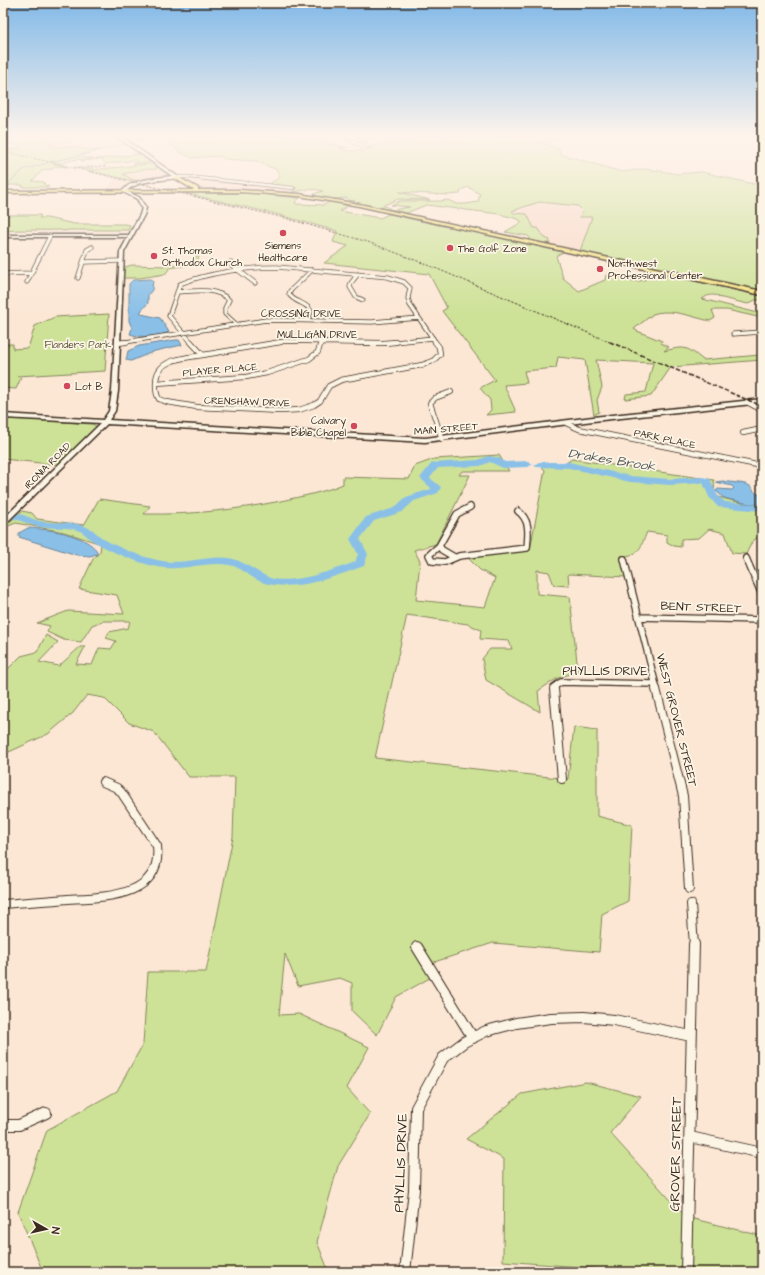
<svg xmlns="http://www.w3.org/2000/svg" width="765" height="1275" viewBox="0 0 765 1275" font-family="'Architects Daughter',sans-serif">
<style>
.built{fill:#f8d9c7}
.green{fill:#cde297;stroke:#84865a}
.water{fill:#8ac0e8;stroke:#6a8497}
.lines{fill:none;stroke-linecap:round;stroke-linejoin:round}
.stream{stroke:#6a8497;stroke-width:1}
.river{fill:#8ac0e8;fill-rule:evenodd}
.minor-far5-casing{stroke:#3b2a1e;stroke-width:4}
.minor-far4-casing{stroke:#3b2a1e;stroke-width:5}
.minor-far3-casing{stroke:#3b2a1e;stroke-width:6}
.minor-far2-casing{stroke:#3b2a1e;stroke-width:8}
.minor-far1-casing{stroke:#3b2a1e;stroke-width:10}
.minor-casing{stroke:#3b2a1e;stroke-width:12}
.tertiary-casing{stroke:#3b2a1e;stroke-width:3}
.secondary-casing{stroke:#3b2a1e;stroke-width:3}
.trunk-casing{stroke:#3b2a1e;stroke-width:3}
.minor-far5{stroke:#fcf5e5;stroke-width:2.5}
.minor-far4{stroke:#fcf5e5;stroke-width:3.5}
.minor-far3{stroke:#fcf5e5;stroke-width:4.5}
.minor-far2{stroke:#fcf5e5;stroke-width:5.5}
.minor-far1{stroke:#fcf5e5;stroke-width:8}
.minor{stroke:#fcf5e5;stroke-width:10}
.tertiary{fill:#fcf5e5;fill-rule:evenodd}
.secondary{fill:#fcf5e5;fill-rule:evenodd}
.trunk{fill:#f4e382;fill-rule:evenodd}
.rail-far1{stroke:#3b2a1e;stroke-width:1;stroke-dasharray:2.5 1.5;stroke-linecap:butt}
.rail{stroke:#3b2a1e;stroke-width:1.5;stroke-dasharray:4.5 2;stroke-linecap:butt}
.poi-dot{fill:#d1495b;stroke:#fcf5e5;stroke-width:1.5}
.labels{text-anchor:middle;stroke-width:3.5;stroke-linejoin:round;paint-order:stroke}
.far-poi-label{font-size:10px;fill:#3b2a1e;stroke:#fcf5e5;text-anchor:start}
.far-street-label{font-size:10px;fill:#3b2a1e;stroke:#fcf5e5}
.far-park-label{font-size:10px;fill:#60583c;stroke:#fcf5e5}
.street-label{font-size:12px;fill:#3b2a1e;stroke:#fcf5e5}
.water-label{font-size:13px;font-style:italic;fill:#53575b;stroke:#fcf5e5}
.near-street-label{font-size:14px;fill:#3b2a1e;stroke:#fcf5e5}
</style>
<rect width="100%" height="100%" fill="#fce7d5"/>
<filter id="ink" filterUnits="userSpaceOnUse"><feTurbulence type="fractalNoise" baseFrequency=".025" numOctaves="2"/><feDisplacementMap in="SourceGraphic" scale="8" xChannelSelector="R" yChannelSelector="G"/><feConvolveMatrix kernelMatrix="1 2 1 2 8 2 1 2 1" color-interpolation-filters="sRGB"/></filter>
<g filter="url(#ink)">
<path class="built" d="M71,136H111L124,144L89,151L70,147H54L47,145L73,138Z
M161,169L171,176L167,178L134,183L121,189H107L116,177L108,175Z
M188,177L298,188L289,193L196,189L181,178Z
M539,202L578,206L583,210L580,217H592L580,251L546,244L549,243L538,228L534,229L527,214L512,212Z"/>
<path class="green" d="M9,136H71L74,138L47,145C55,148 62,146 70,147C81,148 89,151 100,150L82,155L85,158H93L71,160L61,164L52,161L50,162L68,167L55,166L52,169L43,170L32,181L44,182L45,185L49,187H22L23,185H8L3,188V151L21,148V146L3,142V138Z
M144,136H298L313,140L325,139L324,142L333,145L347,147L339,148C349,154 373,150 381,143L387,144L429,136H576L538,142L559,149L560,154L622,172L646,169L678,174L702,172L753,184L762,183V211L758,213L762,215V291L580,251L592,217H579L583,211L578,206L539,202L512,211L514,213L527,214L534,228H538L545,238L550,240L549,243L546,244L529,241L530,238L528,236L505,232L522,222L518,219L499,214L426,205L404,214L380,208L386,206L392,210L410,207L391,205L400,201H440L448,200L456,204H466L478,202L480,194L468,187L461,190L460,194L447,195L399,192L430,200L398,199L377,208L354,202L355,201L348,200L347,198L334,199L314,196V194L323,191C313,188 302,190 291,193L297,188L268,185L280,177L277,170L256,161L225,159L219,156L192,158L180,152L163,137L137,140Z
M140,154L152,162L134,164L133,163L138,162L135,160L106,164L101,159L81,161Z
M148,164L154,165L157,169L140,170L123,174L131,179L139,181L137,182L75,167L93,169L92,170Z
M212,192L250,193L300,198L295,202L296,204L323,205L329,202H333L348,206L339,211L380,218L389,214L448,227H453L563,252L556,256L563,278L579,291L605,280L606,275C618,274 631,285 644,280C647,279 651,275 654,272L762,296V300H755L748,304L718,297L719,296C711,294 708,295 702,299L762,314V318L727,310H712L715,318L710,321C692,317 671,308 653,314L634,329L637,331L662,341L661,343L669,347L664,351C685,346 686,346 703,360L760,355L762,351V360L671,367L651,396L625,399L626,394L646,392L653,363L596,360L602,387L597,400L599,412L594,415L585,360L558,357L556,368L524,371L527,383L504,385L516,412L486,415L491,410L490,400L480,388L495,380L442,311L447,308L429,274L324,263L348,246L333,242L337,231L272,213L184,193Z
M3,215H39L41,216L39,218H47L74,224H124L130,225L129,230H69L63,231L61,230C42,231 22,229 4,231Z
M197,256L199,257L196,264L170,268L165,274L140,278H123L125,267L132,265L169,266L192,263L195,257Z
M109,314L105,371L17,376L21,378L16,389L3,388V344H13V349L28,348L35,326L55,317Z
M3,418L92,424L98,427L59,465L3,459Z
M499,455L509,471H462L459,475H470L436,544L414,550L420,561L416,600L485,607L495,578L480,570L467,557L494,553L530,550L545,470L540,465H563L572,459L714,480L715,496L753,506L762,505V536L753,540L746,554L732,553L725,533L709,529L699,538L681,539V547L674,546L667,542V535L647,532C640,548 640,556 621,556L626,577L568,574L569,586L554,585L549,572L537,570V594L570,597L578,671L556,679L538,691L540,712L486,680L482,659L490,649H512L509,641L480,639L481,630L468,624L407,615L375,758L568,779L574,727L597,730V816L632,825L628,901L602,914L599,952L493,943L428,964L435,975L396,997L377,1035L352,1011V983L340,978L298,986L285,954L279,1015L299,1014L369,1047L347,1088L370,1114L338,1166L317,1242L329,1272H43L18,1212L47,1130L117,1091L143,1044L148,972H206L233,837L235,777H189L154,732L129,723L104,698L87,695L73,713L48,734L9,752L3,747V668L8,669L21,656L37,652L46,635L58,642L39,662L59,666L80,647H85L76,664L92,665L99,648L111,649L116,641L106,638L109,632L128,628L130,621H103L92,625L81,642L64,640L47,632L50,626L37,623L68,611L124,614L117,595L79,589L93,559L100,552L101,544L64,532L16,523L3,528L22,511L32,513L37,519L84,525L99,499L150,506L144,514C190,515 235,510 281,501C302,496 322,493 343,484V477L409,479L415,466L434,459Z
M586,1082L641,1096L610,1133L686,1217L762,1236V1272H604L593,1268L503,1261L504,1159L466,1139L522,1094Z"/>
<path class="water" d="M151,279L153,280L152,290L148,295V303L141,311V314L160,318L169,332C159,337 140,338 130,334L132,328L129,321V284L133,280Z
M176,340H179L182,345L155,351L131,361L126,360L128,351L139,346Z
M723,481C730,483 744,482 750,486C755,492 753,492 762,496V504H749L724,498L716,491L718,489L732,490L734,488L732,486L716,482Z
M28,528C48,529 85,534 97,551V554L90,556L77,555L19,537V533Z"/>
<g class="lines">
<path class="stream" d="M130,143L148,138L147,136
M51,162L127,144
M3,188L10,185L9,183L23,170L48,163"/>
<path class="river" d="M489,456L499,458L505,462L528,461L533,464L528,467L503,468L490,462L480,466L438,468L430,478L441,487L438,493L414,501L402,512L374,521L360,539L368,554L364,566C334,577 296,592 264,583C251,579 242,567 229,565C204,561 184,572 157,567C136,562 113,553 95,542C89,539 86,534 80,531C67,526 52,529 38,527C29,525 21,520 12,518L11,516L16,513C24,514 31,519 39,521C56,524 73,520 89,528C94,530 97,534 101,537C115,547 140,556 157,560C182,566 205,555 229,558C245,561 255,572 270,578C291,585 335,570 355,562L358,554L350,539L366,517L394,508L406,497L431,489V488L420,478L432,463L478,460Z
M539,462H569L630,476L670,479L703,477L710,479L718,496L725,502L762,505V511L718,507L709,497L703,483L670,485L630,482L569,468L536,467L534,465Z
M3,510L11,512L12,514L7,517L3,516Z"/>
<g class="minor-far5-casing">
<path id="minor-far5" d="M341,136L357,144L370,146
M351,141L379,136
M176,177H189L293,188"/>
</g>
<g class="minor-far4-casing">
<path id="minor-far4" d="M84,262L121,261
M231,262L230,264L255,283
M3,274L31,273
M358,274L351,283L350,287L356,297L363,300
M78,278L87,250L92,247
M27,282L50,236
M177,292C194,291 216,287 229,300L225,308V314L237,325
M308,320L311,311C307,302 294,303 289,294L290,291L312,270
M733,334L762,332
M119,343L266,320L372,322L419,318
M192,343L169,316L180,284C207,273 248,267 277,267L388,277L404,282L410,288L408,298L410,305L436,343
M275,343L285,341L370,343
M321,343V341
M386,343L433,338"/>
</g>
<g class="minor-far3-casing">
<path id="minor-far3" d="M191,342L203,355C186,358 157,358 156,381C156,387 155,393 159,399L167,402L197,407L280,411L299,410L314,405L320,401L329,386L341,380L422,365L433,361L440,354L439,347L435,342
M321,342L383,343L396,342
M117,343L126,342
M203,355L281,342
M156,383L246,377L267,373L309,359L318,352L321,342
M747,402L762,410
M566,423L579,429L762,466
M743,433L762,429
M442,439L430,403L435,398L451,392"/>
</g>
<g class="minor-far2-casing">
<path id="minor-far2" d="M470,507L457,514L439,546L429,555L432,561L445,562L459,556L527,548C528,534 531,521 518,511
M439,546L442,550L454,557
M746,558L762,595
M624,559L657,690
M639,617L762,620
M554,690V687L561,682L655,684"/>
</g>
<g class="minor-far1-casing">
<path id="minor-far1" d="M554,689L562,779
M656,689L683,796L689,889
M3,904C25,902 46,901 68,899C103,897 163,898 157,846L121,792L117,788L103,782
M691,904L694,945"/>
</g>
<g class="minor-casing">
<path id="minor" d="M417,947L473,1038
M3,1125H19L46,1113
M690,1137L762,1153
M405,1272L414,1190L416,1108L443,1058L464,1042L486,1031L516,1023L551,1018L584,1017L614,1020L691,1036
M686,1272L694,944"/>
</g>
<g class="tertiary-casing">
<path id="tertiary" d="M123,190L139,197L146,208L144,215L124,252L118,391L115,411L109,420L425,438L593,417L762,399V403L593,421L425,442L107,424L5,524L3,525V519L101,423L3,418V414L103,420L109,411L112,391L120,252L128,237H3V235H129L140,215L142,208L137,199L123,192Z"/>
</g>
<g class="secondary-casing">
<path id="secondary" d="M120,136L177,176V178C160,181 139,179 125,192H123C127,179 160,178 172,176L116,136Z"/>
</g>
<g class="trunk-casing">
<path id="trunk" d="M176,176L198,188V190H240L299,194L359,204L762,291V295L359,206L299,196L240,192L3,193V191L194,190L174,178Z"/>
</g>
<use href="#minor-far5" class="minor-far5"/>
<use href="#minor-far4" class="minor-far4"/>
<use href="#minor-far3" class="minor-far3"/>
<use href="#minor-far2" class="minor-far2"/>
<use href="#minor-far1" class="minor-far1"/>
<use href="#minor" class="minor"/>
<use href="#tertiary" class="tertiary"/>
<use href="#secondary" class="secondary"/>
<use href="#trunk" class="trunk"/>
<path class="rail-far1" d="M3,151L285,218L368,242L428,265L612,343
M87,167L106,166"/>
<path class="rail" d="M610,342L762,406"/>
</g>
</g>
<linearGradient id="sky" x2="0" y2="1"><stop stop-color="#82b9e8"/><stop offset="0.43" stop-color="#fef4ec"/><stop offset="1" stop-color="#fef4ec" stop-opacity="0"/></linearGradient>
<rect width="765" height="315" fill="url(#sky)"/>
<g class="poi-dot">
<circle cx="283" cy="233" r="4"/>
<circle cx="450" cy="248" r="4"/>
<circle cx="154" cy="256" r="4"/>
<circle cx="600" cy="269" r="4"/>
<circle cx="67" cy="386" r="4"/>
<circle cx="354" cy="426" r="4"/>
</g>
<g class="labels">
<g class="far-poi-label">
<text x="283" y="249" text-anchor="middle">Siemens<tspan x="283" dy="12">Healthcare</tspan></text>
<text x="458" y="252">The Golf Zone</text>
<text x="162" y="254">St. Thomas<tspan x="162" dy="12">Orthodox Church</tspan></text>
<text x="608" y="267">Northwest<tspan x="608" dy="12">Professional Center</tspan></text>
<text x="75" y="390">Lot B</text>
<text x="346" y="424" text-anchor="end">Calvary<tspan x="346" dy="12">Bible Chapel</tspan></text>
</g>
<g class="far-street-label">
<text x="301" y="317">CROSSING DRIVE</text>
<text x="317" y="338">MULLIGAN DRIVE</text>
<text transform="translate(220 369) rotate(-5)" y="4">PLAYER PLACE</text>
<text transform="translate(247 401) rotate(2)" y="4">CRENSHAW DRIVE</text>
<text transform="translate(446 428) rotate(-5)" y="4">MAIN STREET</text>
<text transform="translate(665 438) rotate(12)" y="4">PARK PLACE</text>
<text transform="translate(47 465) rotate(-45)" y="4">IRONIA ROAD</text>
</g>
<g class="far-park-label">
<text x="78" y="348">Flanders Park</text>
</g>
<g class="street-label">
<text transform="translate(701 607) rotate(2)" y="4">BENT STREET</text>
<text x="605" y="675">PHYLLIS DRIVE</text>
<text transform="translate(677 720) rotate(76)" y="4">WEST GROVER STREET</text>
</g>
<g class="water-label">
<text transform="translate(612 459) rotate(9)" y="5">Drakes Brook</text>
</g>
<g class="near-street-label">
<text transform="translate(675 1154) rotate(-89)" y="5">GROVER STREET</text>
<text transform="translate(400 1163) rotate(-88)" y="5">PHYLLIS DRIVE</text>
</g>
</g>
<rect width="765" height="1275" fill="none" stroke="#fcf5e5" stroke-width="16"/>
<rect x="8" y="8" width="749" height="1259" fill="none" stroke="#3b2a1e" stroke-width="1.5" filter="url(#ink)"/>
<g transform="translate(46 1229) rotate(98)" stroke="#fcf5e5" stroke-width="3" paint-order="stroke">
<path d="M0-3L7 15L0 10L-7 15Z" fill="#3b2a1e"/>
<text y="-6" font-size="11" font-weight="bold" text-anchor="middle" fill="#3b2a1e">N</text>
</g>
</svg>
